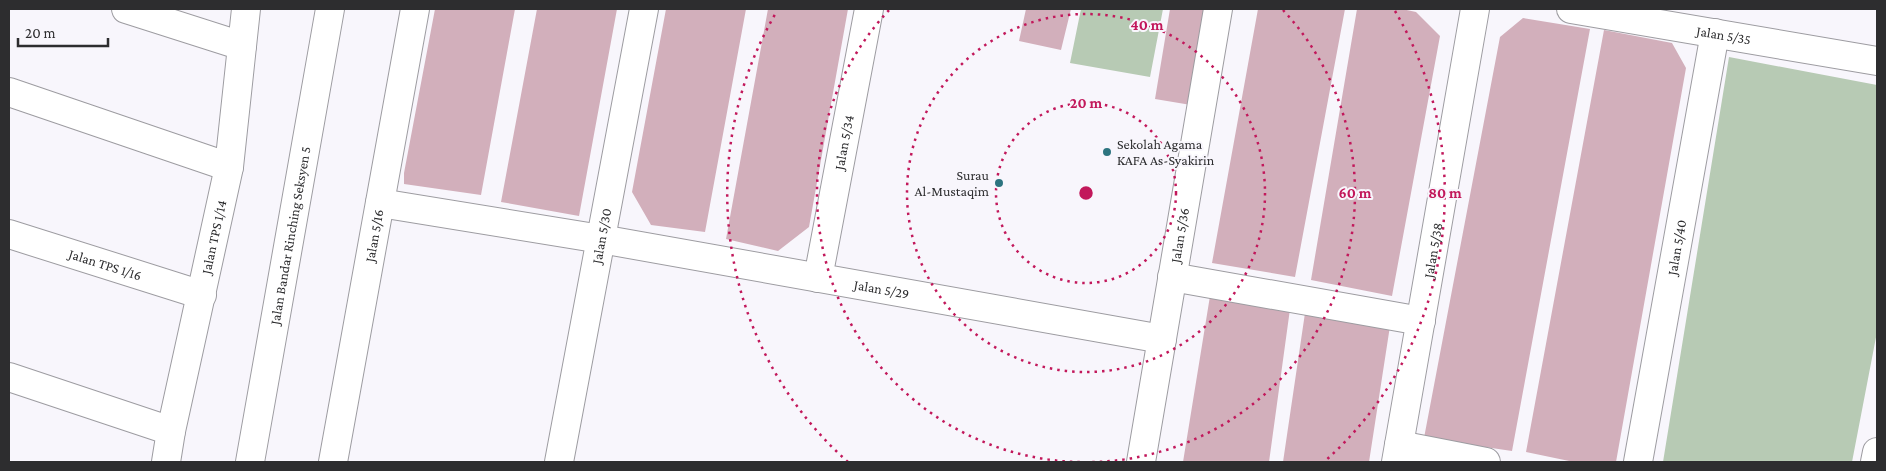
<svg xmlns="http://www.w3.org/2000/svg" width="1886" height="471" viewBox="0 0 1886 471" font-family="'Crimson Pro',serif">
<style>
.green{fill:#b7cab4}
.building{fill:#d2afbb}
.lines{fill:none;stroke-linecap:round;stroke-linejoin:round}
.minor-casing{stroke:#9d9ca1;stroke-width:30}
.minor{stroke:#fff;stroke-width:28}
.ring{fill:none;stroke:#c2185b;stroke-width:2.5;stroke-dasharray:2.5 5}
.poi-dot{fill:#2d747f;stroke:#f8f6fc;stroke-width:2}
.labels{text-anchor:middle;stroke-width:4;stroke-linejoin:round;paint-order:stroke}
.street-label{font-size:14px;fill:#2d2d2f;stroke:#f8f6fc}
.poi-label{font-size:14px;fill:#2d2d2f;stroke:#f8f6fc;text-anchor:start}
.centre{fill:#c2185b;stroke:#f8f6fc;stroke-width:2.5}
.ring-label{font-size:15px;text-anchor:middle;font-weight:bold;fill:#c2185b;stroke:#f8f6fc;stroke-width:4;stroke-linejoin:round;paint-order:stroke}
</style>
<rect width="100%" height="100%" fill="#f8f6fc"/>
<path class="green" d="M1081,9H1163L1150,77L1070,63Z
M1729,57L1877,85V332L1852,462H1663Z"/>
<path class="building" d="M435,9H515L481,195L404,184V173Z
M537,9H617L579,216L501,202Z
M666,9H746L705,232L651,225L632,192Z
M768,9H848L809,227L778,251L726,239Z
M1026,9H1071L1061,50L1019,41Z
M1170,9H1208L1191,105L1155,99Z
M1258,9H1345L1295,277L1212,263Z
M1357,9H1402L1416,12L1440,36L1392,296L1311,280Z
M1523,18L1590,29L1512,451L1424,438L1500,37Z
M1604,30L1672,43L1686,68L1616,462H1574L1526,452Z
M1210,296L1290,309L1269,462H1183Z
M1305,313L1390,326L1369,462H1283Z"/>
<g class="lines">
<g class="minor-casing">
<g id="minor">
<path d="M126,9L242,46"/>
<path id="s1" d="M1571,9L1877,61"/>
<path d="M9,92L229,167"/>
<path id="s2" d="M380,203L601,239L1162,339"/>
<path id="s3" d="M9,234L202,295"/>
<path d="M1172,277L1421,321"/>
<path id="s4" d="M818,278L869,9"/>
<path d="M9,377L171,431"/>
<path d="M1399,445L1486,462"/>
<path id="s5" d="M166,462L171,431L229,167L246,9"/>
<path id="s6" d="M250,462L330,9"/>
<path id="s7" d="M333,462L415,9"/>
<path id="s8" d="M559,462L644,9"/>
<path id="s9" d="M1141,462L1218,9"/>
<path id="s10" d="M1396,462L1475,9"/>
<path id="s11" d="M1638,462L1715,33"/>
<path d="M1875,462L1877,452"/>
</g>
</g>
<use href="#minor" class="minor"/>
</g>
<g class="ring">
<circle cx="1086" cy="193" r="90"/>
<circle cx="1086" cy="193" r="179"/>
<path d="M1283 10A269 269 0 1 1 889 10"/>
<path d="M848 462A359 359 0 0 1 777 11M1395 11A359 359 0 0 1 1324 462"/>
</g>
<g class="poi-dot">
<circle cx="1107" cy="152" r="5"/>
<circle cx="999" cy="183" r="5"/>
</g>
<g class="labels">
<g class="street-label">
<text dy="5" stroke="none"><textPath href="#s1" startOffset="155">Jalan 5/35</textPath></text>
<text dy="5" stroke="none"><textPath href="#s4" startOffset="138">Jalan 5/34</textPath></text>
<text dy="5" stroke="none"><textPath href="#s6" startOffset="230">Jalan Bandar Rinching Seksyen 5</textPath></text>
<text dy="5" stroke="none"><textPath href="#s7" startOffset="230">Jalan 5/16</textPath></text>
<text dy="5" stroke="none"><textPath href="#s9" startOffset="230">Jalan 5/36</textPath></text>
<text dy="5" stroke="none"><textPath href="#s8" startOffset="230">Jalan 5/30</textPath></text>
<text dy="5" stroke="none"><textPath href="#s5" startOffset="230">Jalan TPS 1/14</textPath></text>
<text dy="5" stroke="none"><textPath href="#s11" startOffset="218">Jalan 5/40</textPath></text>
<text dy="5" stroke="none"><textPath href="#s10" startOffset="215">Jalan 5/38</textPath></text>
<text dy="5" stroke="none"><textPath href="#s3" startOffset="101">Jalan TPS 1/16</textPath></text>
<text dy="5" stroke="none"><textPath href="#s2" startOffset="509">Jalan 5/29</textPath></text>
</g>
<g class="poi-label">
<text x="1117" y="149">Sekolah Agama<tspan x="1117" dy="16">KAFA As-Syakirin</tspan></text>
<text x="989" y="180" text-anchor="end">Surau<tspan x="989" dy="16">Al-Mustaqim</tspan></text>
</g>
</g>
<circle cx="1086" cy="193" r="8" class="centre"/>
<g class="ring-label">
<text x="1147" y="30">40 m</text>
<text x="1086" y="108">20 m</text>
<text x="1355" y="198">60 m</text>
<text x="1445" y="198">80 m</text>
</g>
<rect width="1886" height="471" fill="none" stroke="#2d2d2f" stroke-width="20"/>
<path d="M18 38v8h90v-8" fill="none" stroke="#2d2d2f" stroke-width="2.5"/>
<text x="25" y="38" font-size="15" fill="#2d2d2f" stroke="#f8f6fc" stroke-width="4" paint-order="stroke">20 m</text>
</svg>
